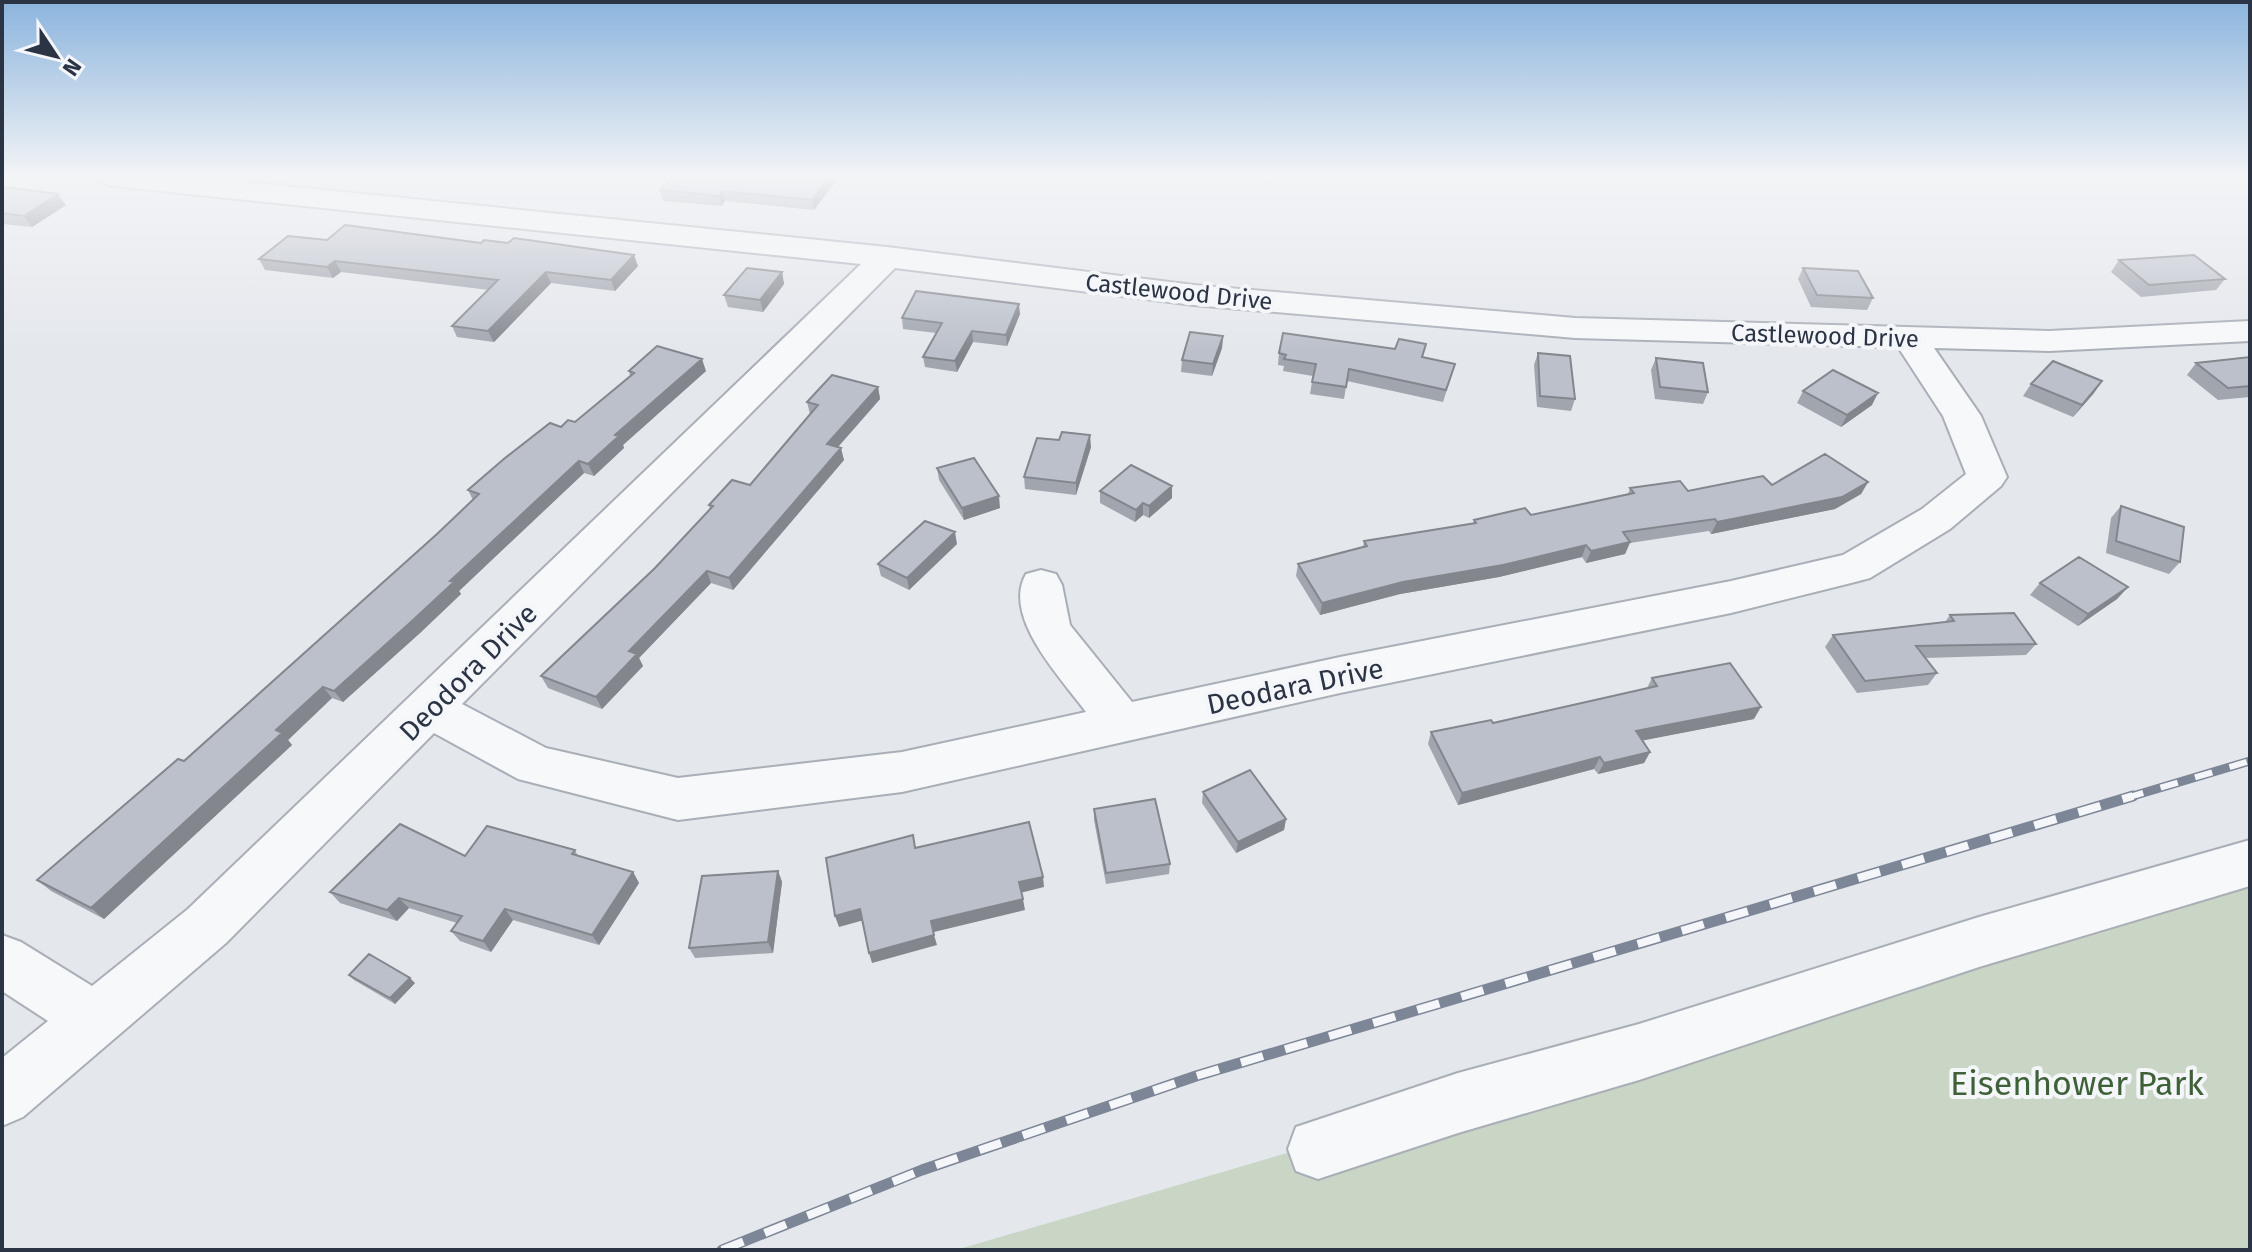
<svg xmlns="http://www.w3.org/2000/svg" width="2252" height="1252" viewBox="0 0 2252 1252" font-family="'Fira Sans',sans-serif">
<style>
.green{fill:#c9d6c5}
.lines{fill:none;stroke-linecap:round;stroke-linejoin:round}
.minor-casing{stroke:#a9aeb7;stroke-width:4}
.minor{fill:#f7f8fa;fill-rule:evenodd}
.rail-far1-casing{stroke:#7d8696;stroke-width:9}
.rail-casing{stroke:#7d8696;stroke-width:11}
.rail-far1{stroke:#f4f6f9;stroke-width:6;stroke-dasharray:18;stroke-linecap:butt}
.rail{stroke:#f4f6f9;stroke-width:8;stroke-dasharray:23;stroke-linecap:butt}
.wall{fill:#a1a5ae}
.shaded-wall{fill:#83868d}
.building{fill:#bbc0ca;stroke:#83868d;stroke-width:2}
.labels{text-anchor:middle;stroke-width:8;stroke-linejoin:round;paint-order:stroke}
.far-street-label{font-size:24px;fill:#2b3445;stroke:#f4f6f9}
.street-label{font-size:28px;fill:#2b3445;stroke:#f4f6f9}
.near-park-label{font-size:34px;fill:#3f6138;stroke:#f4f6f9}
</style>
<rect width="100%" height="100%" fill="#e4e7ec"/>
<path class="green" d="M2250,854V1250H956L1458,1103Z"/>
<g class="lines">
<g class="minor-casing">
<path id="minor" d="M98,177H195L887,247L1194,285L1575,318L2049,331L2250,321V341L2049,351L1934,348L1981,416L2007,477L2001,486L1950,529L1870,578L1855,582L1731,613L1340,693L902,792L678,820L518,779L434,733L226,943L23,1117L2,1126V1058L48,1021L2,991V935L21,942L92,986L188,909L861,264L113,186L103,183ZM895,268L1194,305L1575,338L1898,347L1943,416L1966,474L1922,509L1843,555L1731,581L1340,657L1132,702L1070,625L1062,585L1056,574L1041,570L1026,574C1001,617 1062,679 1086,712L902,752L678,778L546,748L462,704Z
M2250,840V886L1979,967L1639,1080L1458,1133L1318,1179L1296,1171L1288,1149L1296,1127L1458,1073L1639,1024L1979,917Z"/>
</g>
<use href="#minor" class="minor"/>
<g class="rail-far1-casing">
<path id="rail-far1" d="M2126,798L2250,761"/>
</g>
<g class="rail-casing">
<path id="rail" d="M722,1250L922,1170L1196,1076L2133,796"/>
</g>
<use href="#rail-far1" class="rail-far1"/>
<use href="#rail" class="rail"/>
</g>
<path class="wall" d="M672,177H839L814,210L725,201L722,206L663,201L660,190Z
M2,188L66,205L32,227L2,224Z
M327,240L638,266L615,291L551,283L494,342L457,337L452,326L489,290L341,272L333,278L265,270L259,259Z
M2119,260L2225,279L2216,290L2141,297L2111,272Z
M1803,268L1873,298L1867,310L1811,307L1798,279Z
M782,272L784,284L763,312L728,307L724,295Z
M1020,314L1007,346L973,342L957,372L925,367L923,357L936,333L903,329L902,318Z
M1223,336L1222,348L1212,376L1181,372L1182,360Z
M1279,353L1423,358L1455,364L1443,402L1347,381L1344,399L1310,394L1313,376L1283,371L1284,366L1278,365Z
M1538,353L1575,399L1571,411L1537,407L1534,365Z
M2250,357V397L2218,400L2187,375L2196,363Z
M1656,358L1708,392L1703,404L1655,399L1651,370Z
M629,371H706L623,445L624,448L594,476L584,473L459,591L461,594L420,633L343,702L332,698L288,740L292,745L104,919L51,891L37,880L184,761L437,534L473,500L468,490L561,427L575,422L630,376Z
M2031,384L2094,393L2073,417L2023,396Z
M878,387L880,399L838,447L844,460L733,590L711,583L639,658L643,666L602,709L548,688L541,676L655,568L710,509L709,505L750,485L810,414L807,402Z
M1803,391L1872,405L1841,427L1797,403Z
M1091,447L1076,495L1025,489L1024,477Z
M937,468L1000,508L964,520L939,480Z
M1868,482L1861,494L1835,509L1711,534L1709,531L1630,543L1625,554L1586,563L1582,557L1499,577L1400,594L1320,615L1296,576L1298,564L1363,547L1364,541L1473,524L1474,520L1531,515L1628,494L1630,488L1688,491L1772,485Z
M1172,486V498L1149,518L1143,515L1135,522L1100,503V491Z
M2121,506L2180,562L2169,574L2106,553L2111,518Z
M957,544L909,590L881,576L878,564Z
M2040,583L2128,587L2117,599L2078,626L2030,595Z
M1950,615L2036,644L2026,655L1925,658L1937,673L1928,685L1857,693L1825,647L1833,635L1945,622Z
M1652,678L1754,719L1643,740L1650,752L1644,763L1598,774L1594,769L1458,805L1428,744L1431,732L1493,723L1647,688Z
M1203,792L1286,819L1284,830L1236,853L1202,803Z
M1094,809L1170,864L1169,874L1106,884L1094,820Z
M575,850L578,856L633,872L639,883L599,945L513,920L491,952L460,941L451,931L457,923L409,908L397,921L340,903L330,892L465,856Z
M778,871L782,882L773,953L695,958L689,948Z
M349,975L415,983L395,1004L354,980Z"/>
<path class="shaded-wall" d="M829,177H839L814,210L812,200Z
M723,191L725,201L722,206L719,196Z
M58,194L66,205L32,227L24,216Z
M634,255L638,266L615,291L611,280Z
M335,261L341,272L333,278L327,267Z
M546,272L551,283L494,342L488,331Z
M782,272L784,284L763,312L760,300Z
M1019,304L1020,314L1007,346L1006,335Z
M972,331L973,342L957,372L955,361Z
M1223,336L1222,348L1212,376L1213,364Z
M702,359L706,371L623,445L624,448L594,476L588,464L615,435Z
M2102,381L2094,393L2073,417L2082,405Z
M878,387L880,399L830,456L827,444Z
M1878,393L1872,405L1841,427L1847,415Z
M1090,435L1091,447L1076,495V483Z
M841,448L844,460L733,590L729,578Z
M579,461L584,473L459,591L461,594L420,633L343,702L334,691Z
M1868,482L1861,494L1835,509L1711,534L1717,522Z
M1172,486V498L1149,518V506Z
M999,496L1000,508L964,520L962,508Z
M1143,503V515L1135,522L1136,510Z
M955,532L957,544L909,590L907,578Z
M1630,542L1625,554L1586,563L1591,551Z
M1586,545L1582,557L1499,577L1400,594L1320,615L1322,603L1403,582Z
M707,571L711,583L639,658L643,666L602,709L596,697L629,651Z
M2128,587L2117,599L2078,626L2088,614Z
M323,687L332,698L288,740L292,745L104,919L91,908L276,730Z
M1761,707L1754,719L1630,743L1636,731Z
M1650,752L1644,763L1598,774L1604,763Z
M1600,757L1594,769L1458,805L1462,793Z
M1286,819L1284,830L1236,853L1238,842Z
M778,871L782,882L773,953L768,942Z
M633,872L639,883L599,945L592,935Z
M1043,877L1044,887L1020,893L1019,882Z
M399,898L409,908L397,921L387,910Z
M1023,899L1025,910L934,932L931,921Z
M505,909L513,920L491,952L483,941Z
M860,909L864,920L839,927L835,916Z
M934,935L937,945L872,963L869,953Z
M410,978L415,983L395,1004L390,998Z"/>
<path class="building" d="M672,177H829L812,200L723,191L719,196L660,190Z
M2,188L3,187L58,194L24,216L2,213Z
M345,225L481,243L484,240L508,243L514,238L634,255L611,280L546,272L488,331L452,326L498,280L335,261L327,267L259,259L288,236L327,240Z
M2194,255L2225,279L2149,285L2119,260Z
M747,268L782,272L760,300L724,295Z
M1803,268L1858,271L1873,298L1817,295Z
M916,291L1019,304L1006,335L972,331L955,361L923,357L942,323L902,318Z
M1190,332L1223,336L1213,364L1182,360Z
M1283,333L1395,349L1399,339L1426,344L1422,357L1455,364L1446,390L1349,369L1346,387L1312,382L1316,364L1284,359L1286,355L1279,353Z
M657,346L702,359L615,435L619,436L588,464L579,461L450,581L454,582L412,621L334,691L323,687L276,730L282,733L91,908L37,880L178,759L184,761L437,534L479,494L468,490L505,458L550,423L561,427L568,420L575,422L634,373L629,371Z
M1538,353L1570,356L1575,399L1540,396Z
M2250,357V386L2228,388L2196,363Z
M1656,358L1703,363L1708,392L1660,387Z
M2053,361L2102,381L2082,405L2031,384Z
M1833,370L1878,393L1847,415L1803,391Z
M832,375L878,387L827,444L841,448L729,578L707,571L629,651L637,654L596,697L541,676L655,568L713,506L709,505L732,480L750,485L818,405L807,402Z
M1062,432L1090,435L1076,483L1024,477L1037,438L1059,440Z
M1825,454L1868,482L1842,497L1717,522L1715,519L1623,532L1630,542L1591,551L1586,545L1503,565L1403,582L1322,603L1298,564L1367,546L1364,541L1476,523L1474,520L1525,508L1531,515L1634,493L1630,488L1680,481L1688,491L1763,476L1772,485Z
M974,458L999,496L962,508L937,468Z
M1131,465L1172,486L1149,506L1143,503L1136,510L1100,491Z
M2121,506L2184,527L2180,562L2116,541Z
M925,521L955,532L907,578L878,564Z
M2079,557L2128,587L2088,614L2040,583Z
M2014,613L2036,644L1916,646L1937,673L1865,681L1833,635L1954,621L1950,615Z
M1730,663L1761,707L1636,731L1650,752L1604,763L1600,757L1462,793L1431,732L1491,720L1493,723L1657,686L1652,678Z
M1250,770L1286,819L1238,842L1203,792Z
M1155,799L1170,864L1106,873L1094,809Z
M1029,822L1043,877L1019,882L1023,899L931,921L934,935L869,953L860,909L835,916L826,858L913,835L915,848Z
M400,824L465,856L487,826L575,850L572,854L633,872L592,935L505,909L483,941L451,931L462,916L399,898L387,910L330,892Z
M778,871L768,942L689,948L702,876Z
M369,954L410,978L390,998L349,975Z"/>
<linearGradient id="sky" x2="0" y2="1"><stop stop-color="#8bb4dd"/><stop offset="0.5" stop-color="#f3f4f6"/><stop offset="1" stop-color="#f3f4f6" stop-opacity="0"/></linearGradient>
<rect width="2252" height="352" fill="url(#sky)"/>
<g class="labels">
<g class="far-street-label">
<text transform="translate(1179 292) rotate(6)" y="8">Castlewood Drive</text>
<text transform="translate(1825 336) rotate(2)" y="8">Castlewood Drive</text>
</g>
<g class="street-label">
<text transform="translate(468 672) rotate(-45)" y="10">Deodora Drive</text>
<text transform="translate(1295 686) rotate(-12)" y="10">Deodara Drive</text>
</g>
<g class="near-park-label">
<text x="2077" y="1095">Eisenhower Park</text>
</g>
</g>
<rect width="2252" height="1252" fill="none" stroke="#2b3445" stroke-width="8"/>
<g transform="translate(56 56) rotate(125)" stroke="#f4f6f9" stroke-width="6" paint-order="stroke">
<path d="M0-6L14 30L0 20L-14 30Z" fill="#2b3445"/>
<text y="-12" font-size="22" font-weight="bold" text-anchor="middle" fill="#2b3445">N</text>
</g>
</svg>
